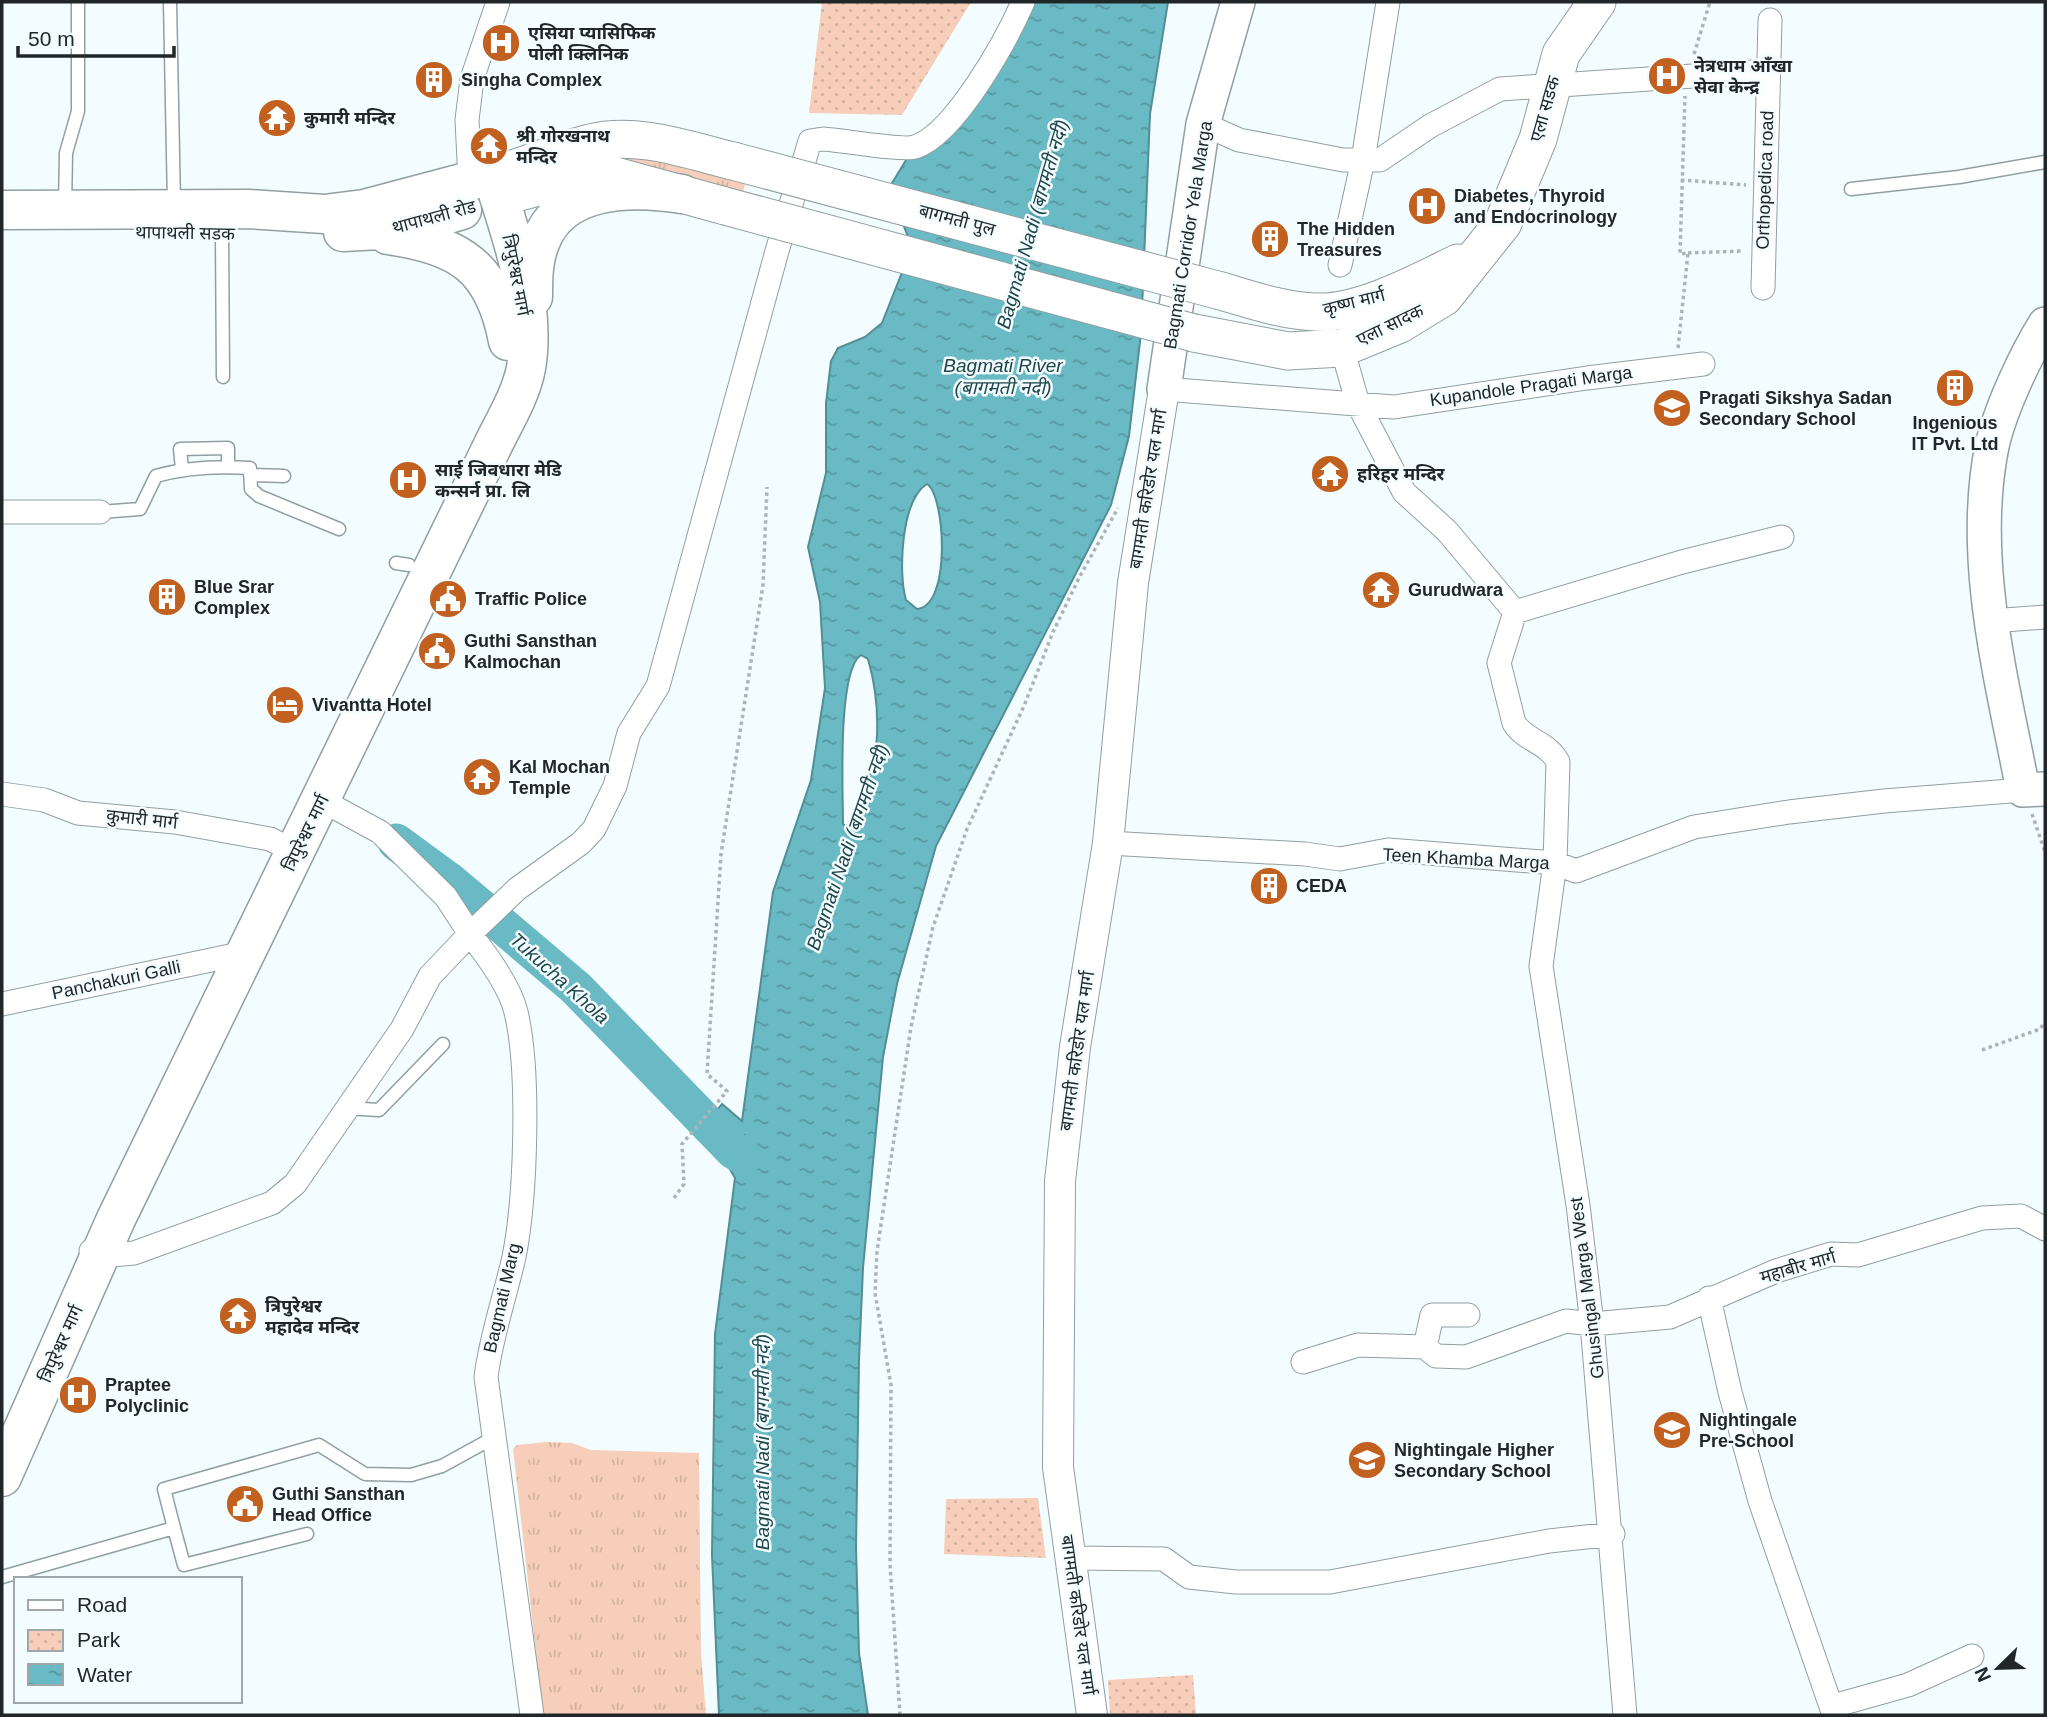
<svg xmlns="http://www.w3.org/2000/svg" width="2047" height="1717" viewBox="0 0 2047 1717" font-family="Arial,'Noto Sans Devanagari',sans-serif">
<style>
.grass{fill:url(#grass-tufts)}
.park{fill:url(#park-dots)}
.water{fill:url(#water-ripples);stroke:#538e95;stroke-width:2;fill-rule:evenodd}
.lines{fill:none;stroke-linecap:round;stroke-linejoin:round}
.river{stroke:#69bac4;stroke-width:37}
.service-casing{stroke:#909fa1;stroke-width:15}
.minor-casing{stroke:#909fa1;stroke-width:25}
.tertiary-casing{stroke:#909fa1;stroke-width:32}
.secondary-casing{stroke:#909fa1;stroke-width:36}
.primary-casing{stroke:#909fa1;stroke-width:39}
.trunk-casing{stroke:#909fa1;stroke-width:41}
.path{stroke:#acb4b6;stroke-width:3.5;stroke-dasharray:3.5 3.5;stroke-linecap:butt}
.service{stroke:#fff;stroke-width:12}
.minor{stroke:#fff;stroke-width:23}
.tertiary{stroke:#fff;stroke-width:30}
.secondary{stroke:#fff;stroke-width:33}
.primary{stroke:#fff;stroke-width:37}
.trunk{stroke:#fff;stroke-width:38}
.primary-bridge-casing{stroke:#909fa1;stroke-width:39;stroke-linecap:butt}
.primary-bridge{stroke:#fff;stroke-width:37}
.labels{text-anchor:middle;stroke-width:5;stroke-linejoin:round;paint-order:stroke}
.poi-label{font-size:18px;font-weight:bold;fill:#212728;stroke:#f3fdff;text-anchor:start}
.street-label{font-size:18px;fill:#212728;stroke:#f3fdff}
.water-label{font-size:19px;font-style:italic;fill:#20464b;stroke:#f3fdff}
</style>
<defs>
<pattern id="grass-tufts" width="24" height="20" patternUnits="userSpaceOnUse" patternTransform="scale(1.75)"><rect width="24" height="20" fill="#f6ceb9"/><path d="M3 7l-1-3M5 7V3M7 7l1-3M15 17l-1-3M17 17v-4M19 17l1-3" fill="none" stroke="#d3b19f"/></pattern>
<pattern id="park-dots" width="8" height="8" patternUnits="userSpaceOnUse" patternTransform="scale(1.75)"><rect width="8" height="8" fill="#f6ceb9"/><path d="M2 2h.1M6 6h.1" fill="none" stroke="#d3b19f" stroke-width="1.8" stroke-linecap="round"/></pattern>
<pattern id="water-ripples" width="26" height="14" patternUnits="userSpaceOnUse" patternTransform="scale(1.75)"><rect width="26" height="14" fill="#69bac4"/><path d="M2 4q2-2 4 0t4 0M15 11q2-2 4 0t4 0" fill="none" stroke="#56979f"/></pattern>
</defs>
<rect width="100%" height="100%" fill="#f3fdff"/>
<path class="grass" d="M641,156L747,176L742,196L603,160Z
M546,1442L572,1443L591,1450L699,1453L701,1653L706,1715H543L513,1449L517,1445Z"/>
<path class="park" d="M822,2H971L902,115L809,113Z
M1038,1498L1046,1558L944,1554L946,1499Z
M1193,1675L1196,1715H1110L1108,1680Z"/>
<path class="water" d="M1022,2H1168L1150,114L1141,333L1129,436L1111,505L936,846L897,984L883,1057L863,1268L859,1360L856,1547L859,1653L868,1715H719L712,1555L715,1334L735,1178L728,1166L696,1137L722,1104L742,1121L773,892L811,780L825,688L820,602L808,547L826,473V403L831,361L838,348L865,337L882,323L912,247L889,188L914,147L939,131ZM927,484C945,495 952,606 917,609L906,600C898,573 901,500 927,484ZM861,655L868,659C875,683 878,711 877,735C876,755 861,816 847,827L843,824C843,793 837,671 861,655Z"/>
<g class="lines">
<path class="river" d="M396,842L452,883L576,988L734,1151L744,1157"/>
<g class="service-casing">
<path id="service" d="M170,2L174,205
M1851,189L1959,177L2045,162
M65,206L66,153L78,111V2
M222,234L223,377
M182,469L180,449L228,448V467
M250,475L284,476
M100,512L140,509L156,476C187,467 217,466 250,468L251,489L259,496L339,529
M396,563L409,565
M346,1108L379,1110L443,1044
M174,1528L164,1489L319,1445L365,1474L411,1475L442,1466L493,1438
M2,1577L174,1528L184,1565L307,1534"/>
</g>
<g class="minor-casing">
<path id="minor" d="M1203,124L1239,140L1343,160H1380L1430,126L1500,89L1768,71
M470,181L467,120L472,79L498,2
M1340,265L1363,160L1388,2
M1763,288L1770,20
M1342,348L1358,404L1404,492L1447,531L1515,612L1499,663L1514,723C1525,741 1548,742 1558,762L1555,863L1541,966L1578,1205L1592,1324L1625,1715
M1164,389L1394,407L1587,378L1703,364
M2,512H100
M1515,612L1682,562L1782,537
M1992,621L2045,617
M2,794L44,800L78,813L175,822L270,839L282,845
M1108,843L1305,854L1340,859L1388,850L1555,863L1576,871L1694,827L1789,812L1884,801L2023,790
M2,1004L230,956
M91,1251L100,1256L134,1253L272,1203L295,1184L402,1029L430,976L470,934L446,897L380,832L323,801
M1709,1298L1730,1392L1760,1501L1834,1715
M1425,1347L1432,1315H1468
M1303,1362L1358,1345L1425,1347L1436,1356L1466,1357L1566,1321L1592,1324L1670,1317L1776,1271L1831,1254L1858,1255L1982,1218L2021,1216L2045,1229
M1071,1558L1164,1559L1189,1577L1236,1582H1330L1549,1541L1613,1534
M1833,1706L1908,1685L1972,1656
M532,1715L486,1377C491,1336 505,1297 514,1257C526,1197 530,1071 516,1012C510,987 486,954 470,934L517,889L581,843L594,829L615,786L629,733L658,686L777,251L810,141L823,139C841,140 902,151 915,147C955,134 1007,39 1023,2"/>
</g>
<g class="tertiary-casing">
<path id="tertiary" d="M1092,1715L1058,1467L1060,1181L1075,1047L1108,843L1133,583L1164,389"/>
</g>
<g class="secondary-casing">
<path id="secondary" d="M2045,324C2025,356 2000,410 1992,446C1969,559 2002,680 2023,790L2045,789
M1164,389L1203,124L1238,2"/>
</g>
<g class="primary-casing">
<path id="primary" d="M492,175C526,167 556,151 590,143C636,131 688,150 733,161
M505,196L572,178L612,175L725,206
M1221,291C1252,300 1283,311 1316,312C1360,314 1419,282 1458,263
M1194,333L1288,351L1342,348L1400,324L1444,297L1503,223L1538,139L1561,54L1597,2"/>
</g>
<g class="trunk-casing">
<path id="trunk" d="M2,210L249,209L324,214L364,209L492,175C511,234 537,305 526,368C521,395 504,422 492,447L116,1219L2,1477
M343,232L397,229L462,210
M388,235C460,245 494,267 508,341
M533,297C533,279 533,260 540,243C560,186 632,186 682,194"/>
</g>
<path class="path" d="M1694,54L1710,2
M1681,180L1746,185
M1688,253L1742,251
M1678,348L1688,253L1680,254L1685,96
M2032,814L2045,852
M1982,1050L2040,1029L2045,1022
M674,1198L684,1184L682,1144L727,1091L707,1074L721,854L763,585L767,487
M900,1715L890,1564L891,1385L875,1293L877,1251L911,1027L933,927L967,829L1024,706L1053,632L1080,576L1118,508"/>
<use href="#service" class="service"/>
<use href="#minor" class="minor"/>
<use href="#tertiary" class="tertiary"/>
<use href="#secondary" class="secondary"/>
<use href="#primary" class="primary"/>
<use href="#trunk" class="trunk"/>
<g class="primary-bridge-casing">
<path id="primary-bridge" d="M733,161L1221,291
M725,206L1194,333"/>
</g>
<use href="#primary-bridge" class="primary-bridge"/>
</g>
<defs>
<g id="hospital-disc" transform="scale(2.0125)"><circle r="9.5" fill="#c1601f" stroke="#f3fdff"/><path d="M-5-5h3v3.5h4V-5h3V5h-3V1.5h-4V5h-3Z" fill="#fff"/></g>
<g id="building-disc" transform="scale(2.0125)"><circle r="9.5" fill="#c1601f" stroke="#f3fdff"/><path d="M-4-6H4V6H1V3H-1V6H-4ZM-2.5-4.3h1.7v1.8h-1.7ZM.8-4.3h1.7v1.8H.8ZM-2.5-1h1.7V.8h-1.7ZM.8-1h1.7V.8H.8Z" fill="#fff"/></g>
<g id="temple-disc" transform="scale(2.0125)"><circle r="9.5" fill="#c1601f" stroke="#f3fdff"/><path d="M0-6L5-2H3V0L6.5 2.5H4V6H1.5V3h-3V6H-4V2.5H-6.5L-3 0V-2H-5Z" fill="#fff"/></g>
<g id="school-disc" transform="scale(2.0125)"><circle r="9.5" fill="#c1601f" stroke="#f3fdff"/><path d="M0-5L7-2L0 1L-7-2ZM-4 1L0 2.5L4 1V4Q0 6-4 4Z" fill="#fff"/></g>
<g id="civic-disc" transform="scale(2.0125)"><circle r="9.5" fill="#c1601f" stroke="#f3fdff"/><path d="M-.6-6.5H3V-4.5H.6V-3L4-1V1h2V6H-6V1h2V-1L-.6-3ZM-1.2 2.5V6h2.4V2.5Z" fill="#fff"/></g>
<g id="hotel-disc" transform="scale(2.0125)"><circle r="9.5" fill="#c1601f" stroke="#f3fdff"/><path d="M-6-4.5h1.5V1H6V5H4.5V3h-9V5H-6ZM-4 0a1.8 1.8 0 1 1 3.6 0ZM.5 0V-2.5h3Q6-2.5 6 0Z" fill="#fff"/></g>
</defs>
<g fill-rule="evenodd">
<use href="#hospital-disc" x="501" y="43"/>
<use href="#hospital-disc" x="1667" y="76"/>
<use href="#building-disc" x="434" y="80"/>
<use href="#temple-disc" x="277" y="118"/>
<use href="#temple-disc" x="489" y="146"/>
<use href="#hospital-disc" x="1427" y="206"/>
<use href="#building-disc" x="1270" y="239"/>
<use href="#building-disc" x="1955" y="388"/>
<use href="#school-disc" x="1672" y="408"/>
<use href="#temple-disc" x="1330" y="474"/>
<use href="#hospital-disc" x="408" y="480"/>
<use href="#temple-disc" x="1381" y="590"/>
<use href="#building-disc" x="167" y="597"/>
<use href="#civic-disc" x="448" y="599"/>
<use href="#civic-disc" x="437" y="651"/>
<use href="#hotel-disc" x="285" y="705"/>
<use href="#temple-disc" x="482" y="777"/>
<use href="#building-disc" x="1269" y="886"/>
<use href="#temple-disc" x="238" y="1316"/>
<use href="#hospital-disc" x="78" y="1395"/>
<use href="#school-disc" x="1672" y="1430"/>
<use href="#school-disc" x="1367" y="1460"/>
<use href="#civic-disc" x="245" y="1504"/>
</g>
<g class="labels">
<g class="poi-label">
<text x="528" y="39">एसिया प्यासिफिक<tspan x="528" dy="21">पोली क्लिनिक</tspan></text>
<text x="1694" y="72">नेत्रधाम आँखा<tspan x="1694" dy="21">सेवा केन्द्र</tspan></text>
<text x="461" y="86">Singha Complex</text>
<text x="304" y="124">कुमारी मन्दिर</text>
<text x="516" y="142">श्री गोरखनाथ<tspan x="516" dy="21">मन्दिर</tspan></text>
<text x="1454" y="202">Diabetes, Thyroid<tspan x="1454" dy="21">and Endocrinology</tspan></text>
<text x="1297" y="235">The Hidden<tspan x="1297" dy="21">Treasures</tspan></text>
<text x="1699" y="404">Pragati Sikshya Sadan<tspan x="1699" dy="21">Secondary School</tspan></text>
<text x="1955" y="429" text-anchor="middle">Ingenious<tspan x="1955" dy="21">IT Pvt. Ltd</tspan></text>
<text x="435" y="476">साई जिवधारा मेडि<tspan x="435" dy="21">कन्सर्न प्रा. लि</tspan></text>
<text x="1357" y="480">हरिहर मन्दिर</text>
<text x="194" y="593">Blue Srar<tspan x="194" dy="21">Complex</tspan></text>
<text x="1408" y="596">Gurudwara</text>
<text x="475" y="605">Traffic Police</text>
<text x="464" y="647">Guthi Sansthan<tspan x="464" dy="21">Kalmochan</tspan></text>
<text x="312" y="711">Vivantta Hotel</text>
<text x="509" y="773">Kal Mochan<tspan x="509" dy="21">Temple</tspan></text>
<text x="1296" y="892">CEDA</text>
<text x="265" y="1312">त्रिपुरेश्वर<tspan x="265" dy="21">महादेव मन्दिर</tspan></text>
<text x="105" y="1391">Praptee<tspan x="105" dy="21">Polyclinic</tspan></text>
<text x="1699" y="1426">Nightingale<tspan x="1699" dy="21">Pre-School</tspan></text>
<text x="1394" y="1456">Nightingale Higher<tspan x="1394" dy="21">Secondary School</tspan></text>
<text x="272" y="1500">Guthi Sansthan<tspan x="272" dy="21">Head Office</tspan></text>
</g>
<g class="street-label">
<text transform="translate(1545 109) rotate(-74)" y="6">एला सडक</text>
<text transform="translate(1765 180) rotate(-88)" y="6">Orthopedica road</text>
<text transform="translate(434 217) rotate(-15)" y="6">थापाथली रोड</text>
<text transform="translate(957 220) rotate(15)" y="6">बागमती पुल</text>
<text transform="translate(185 233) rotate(1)" y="6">थापाथली सडक</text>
<text transform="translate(1188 235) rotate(-81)" y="6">Bagmati Corridor Yela Marga</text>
<text transform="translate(516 275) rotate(79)" y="6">त्रिपुरेश्वर मार्ग</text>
<text transform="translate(1354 302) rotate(-14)" y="6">कृष्ण मार्ग</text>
<text transform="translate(1390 325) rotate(-26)" y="6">एला सादक</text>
<text transform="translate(1531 386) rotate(-8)" y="6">Kupandole Pragati Marga</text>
<text transform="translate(1148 489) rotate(-81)" y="6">बागमती करिडोर यल मार्ग</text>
<text transform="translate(142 819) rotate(6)" y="6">कुमारी मार्ग</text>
<text transform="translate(306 833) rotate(-64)" y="6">त्रिपुरेश्वर मार्ग</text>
<text transform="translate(1466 859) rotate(3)" y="6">Teen Khamba Marga</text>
<text transform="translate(116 980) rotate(-12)" y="6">Panchakuri Galli</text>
<text transform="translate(1077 1051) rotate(-82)" y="6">बागमती करिडोर यल मार्ग</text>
<text transform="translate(1798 1267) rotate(-16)" y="6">महाबीर मार्ग</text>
<text transform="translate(1587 1288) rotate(-97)" y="6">Ghusingal Marga West</text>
<text transform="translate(502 1298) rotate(-77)" y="6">Bagmati Marg</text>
<text transform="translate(61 1344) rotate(-66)" y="6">त्रिपुरेश्वर मार्ग</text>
<text transform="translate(1078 1615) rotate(82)" y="6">बागमती करिडोर यल मार्ग</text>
</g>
<g class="water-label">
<text transform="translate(1032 224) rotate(-74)" y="7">Bagmati Nadi (बागमती नदी)</text>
<text x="1003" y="372">Bagmati River<tspan x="1003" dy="22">(बागमती नदी)</tspan></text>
<text transform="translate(847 847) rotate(-71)" y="7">Bagmati Nadi (बागमती नदी)</text>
<text transform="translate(560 978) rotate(42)" y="7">Tukucha Khola</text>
<text transform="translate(762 1442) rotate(-90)" y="7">Bagmati Nadi (बागमती नदी)</text>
</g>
</g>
<rect width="2047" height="1717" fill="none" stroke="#212728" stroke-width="7"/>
<rect x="14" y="1577" width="228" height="126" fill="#f3fdff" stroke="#9fa7a9" stroke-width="2"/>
<rect x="28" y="1600" width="35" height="10" fill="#ffffff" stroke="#9fa7a9" stroke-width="2"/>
<text x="77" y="1612" font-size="21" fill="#212728">Road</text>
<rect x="28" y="1630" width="35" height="21" fill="url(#park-dots)" stroke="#9fa7a9" stroke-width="2"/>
<text x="77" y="1647" font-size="21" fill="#212728">Park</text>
<rect x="28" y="1664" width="35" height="21" fill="url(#water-ripples)" stroke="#9fa7a9" stroke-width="2"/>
<text x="77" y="1682" font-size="21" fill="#212728">Water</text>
<g transform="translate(1998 1668) rotate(247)" stroke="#f3fdff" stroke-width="5" paint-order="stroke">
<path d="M0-5L12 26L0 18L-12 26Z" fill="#212728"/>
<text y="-10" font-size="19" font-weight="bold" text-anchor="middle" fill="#212728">N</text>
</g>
<path d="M18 46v10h156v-10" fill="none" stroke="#212728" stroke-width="3.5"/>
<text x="28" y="46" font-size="21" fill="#212728" stroke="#f3fdff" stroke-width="5" paint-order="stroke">50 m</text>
</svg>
